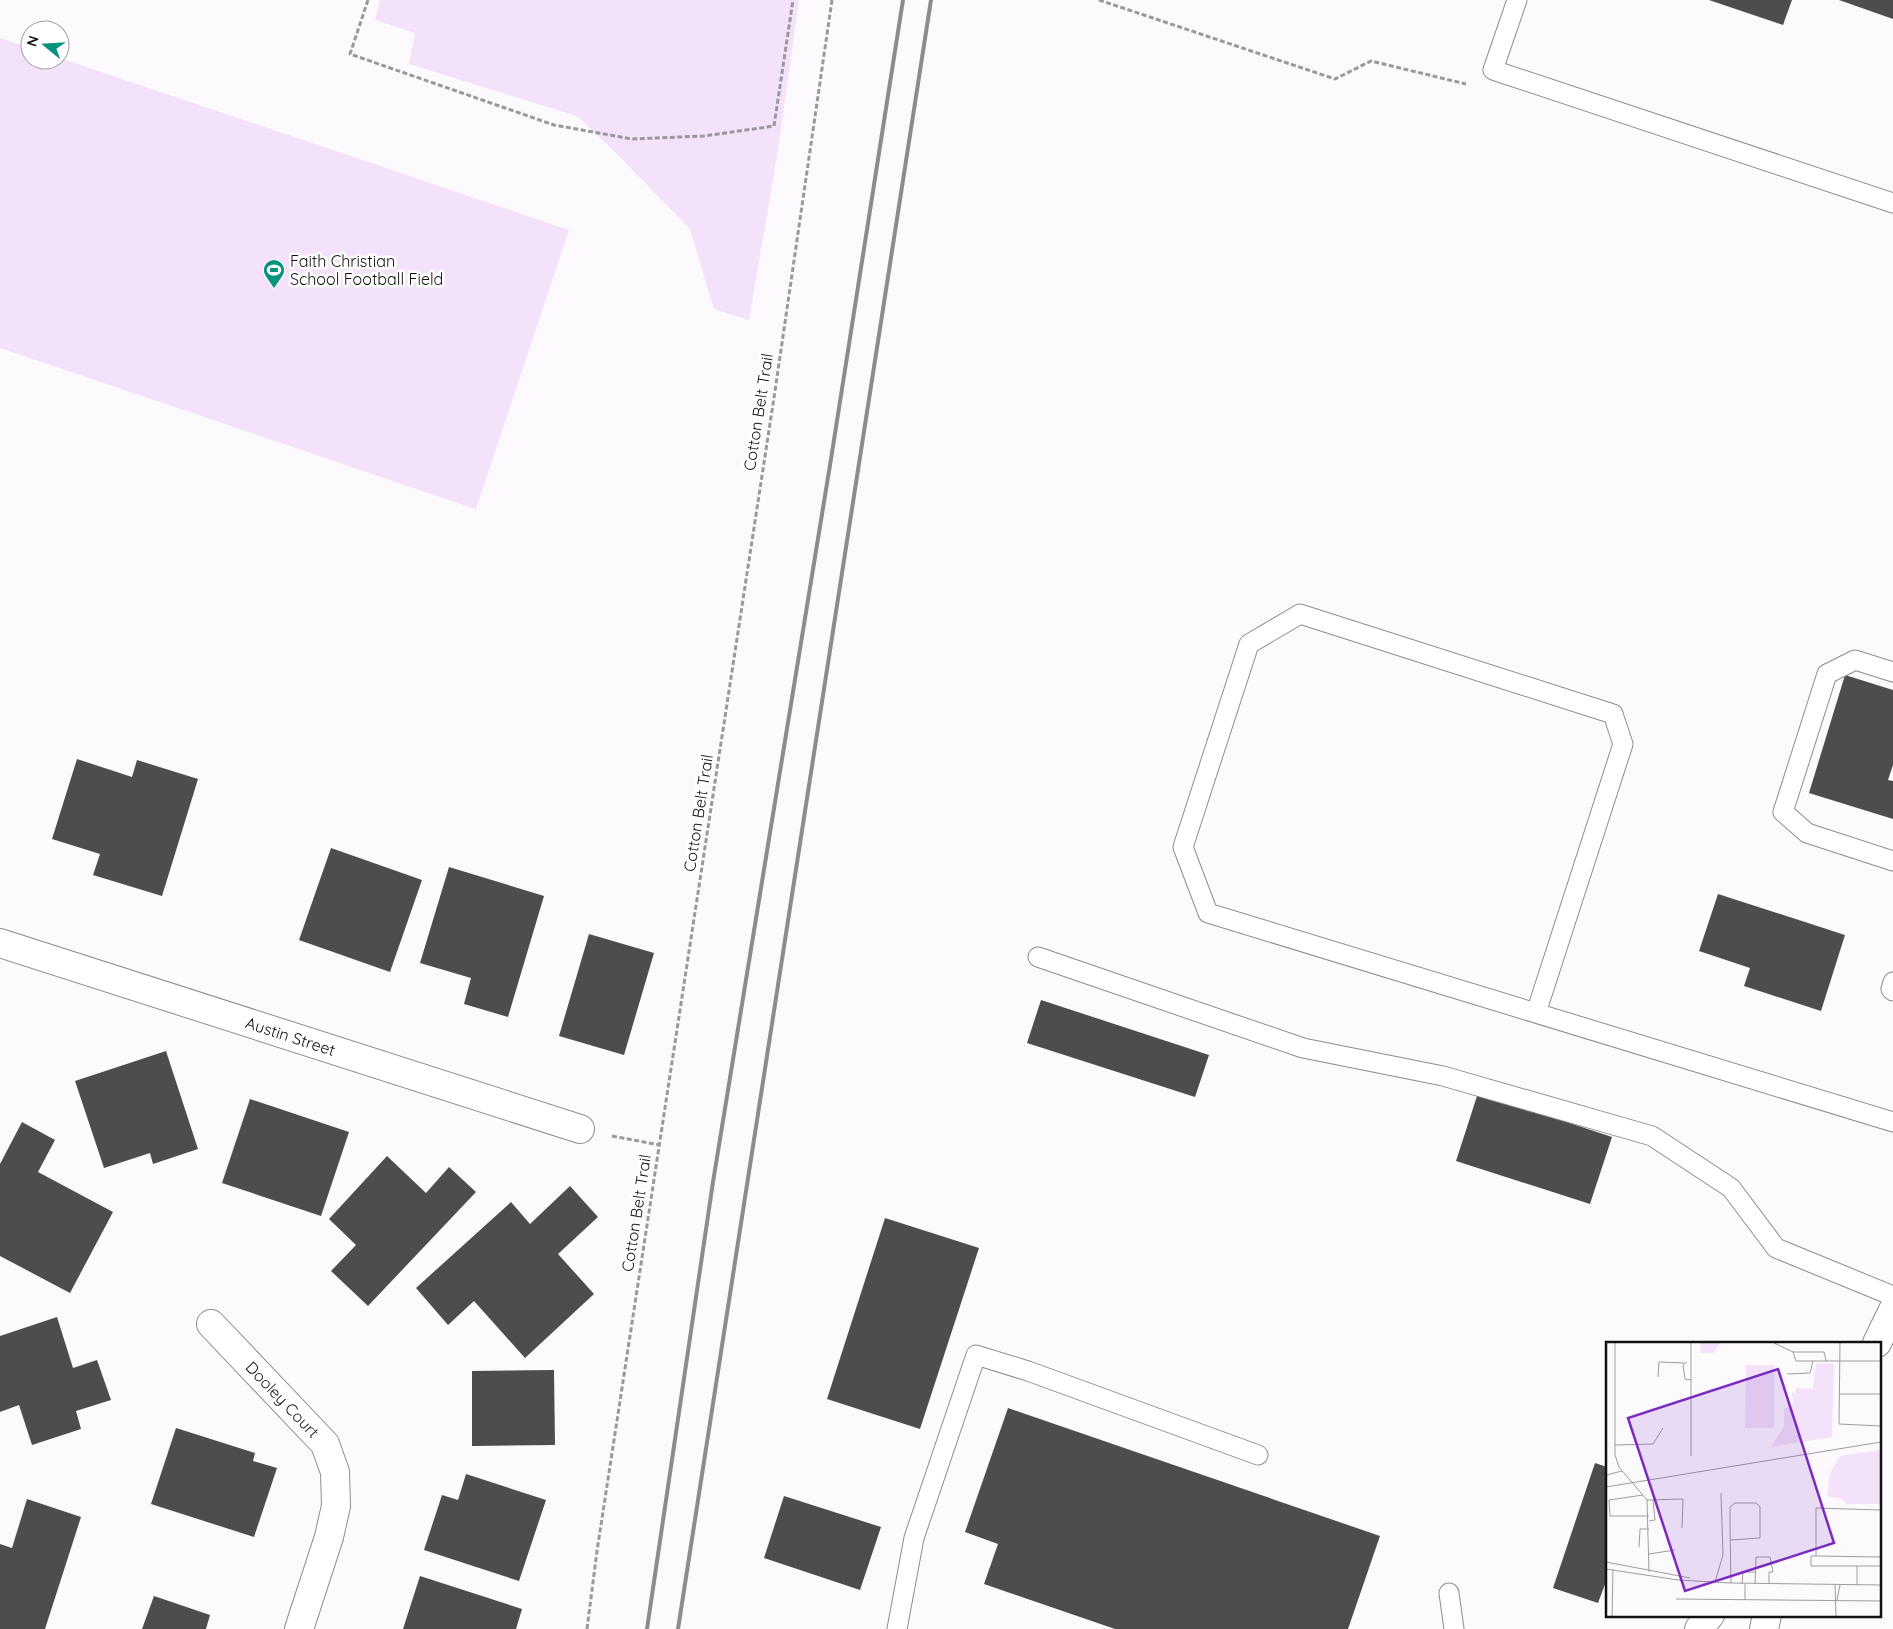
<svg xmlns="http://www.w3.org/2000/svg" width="1893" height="1629" viewBox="0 0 1893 1629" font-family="Quicksand,sans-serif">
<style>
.green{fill:#f3e2fa}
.building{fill:#4f4c50}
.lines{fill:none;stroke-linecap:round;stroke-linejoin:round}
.service-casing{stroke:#8f8c90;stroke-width:21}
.minor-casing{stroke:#8f8c90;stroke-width:30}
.secondary-casing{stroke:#8f8c90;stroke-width:30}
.path{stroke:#9a989b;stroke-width:3;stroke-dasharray:5 2.5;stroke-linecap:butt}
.service{stroke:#fff;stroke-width:19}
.minor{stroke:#fff;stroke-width:28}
.secondary{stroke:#fff;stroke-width:28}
.rail{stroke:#8d8b8d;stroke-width:4}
.labels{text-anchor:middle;stroke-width:5;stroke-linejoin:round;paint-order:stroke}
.poi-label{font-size:16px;fill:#111011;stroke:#fff;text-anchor:start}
.street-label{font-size:16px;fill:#111011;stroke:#fff}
.inset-road{fill:none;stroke:#9f9c9f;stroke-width:1}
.view{fill:#7b2cbf;fill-opacity:0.15;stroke:#7b2cbf;stroke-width:2.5}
.inset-edge{fill:none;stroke:#111011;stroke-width:2.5}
</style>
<rect width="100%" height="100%" fill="#fdfafe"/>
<path class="green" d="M380,0H799L778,150L749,320L714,309L690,229L614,151L577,116L409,64L415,33L375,20Z
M0,38L30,48V60H60V58L569,230L476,509L0,348Z"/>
<path class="building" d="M1709,0H1792L1783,25Z
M1839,0H1893V19Z
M1845,675L1893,690V765L1888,780L1893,781V819L1809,793Z
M77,759L132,777L137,760L198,779L162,896L93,875L100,854L52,839Z
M331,848L422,880L390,972L299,940Z
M449,867L544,896L508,1017L464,1004L471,978L420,963Z
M1718,894L1845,935L1821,1011L1744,986L1750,968L1699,951Z
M589,934L654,953L624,1055L559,1036Z
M1041,1000L1209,1055L1195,1097L1027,1043Z
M166,1051L198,1149L153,1164L150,1153L104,1168L75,1081Z
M1478,1093L1612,1137L1590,1204L1456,1161Z
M250,1099L349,1132L321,1216L222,1183Z
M22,1122L55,1140L38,1172L113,1212L70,1293L0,1256V1164Z
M387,1156L426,1193L449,1167L476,1192L368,1306L331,1271L356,1245L329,1219Z
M570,1186L598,1217L558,1254L594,1294L525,1358L474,1301L448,1325L416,1288L511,1202L530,1224Z
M885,1218L979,1248L920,1429L827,1399Z
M57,1317L73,1368L97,1360L111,1400L76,1411L81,1429L32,1445L19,1405L0,1412V1336Z
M554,1370L555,1445L472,1446V1371Z
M1008,1408L1380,1536L1348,1629H1115L984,1584L998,1544L965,1532Z
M176,1428L255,1453L253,1461L277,1468L254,1537L151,1504Z
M1595,1463L1607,1467V1579L1598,1603L1553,1588Z
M466,1474L546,1500L519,1581L424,1550L442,1495L458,1500Z
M784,1496L881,1527L860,1590L764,1558Z
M27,1499L81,1517L45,1629H0V1544L12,1548Z
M420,1576L522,1609L516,1629H403Z
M154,1596L210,1615L206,1629H142Z"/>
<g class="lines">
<g class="service-casing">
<path id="service" d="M1517,0L1493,70L1893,203
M1893,672L1855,660L1827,674L1783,812L1807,833L1893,861
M1038,957L1303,1048L1443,1076L1652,1136L1731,1188L1776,1248L1893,1296
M1893,982L1891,989L1893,991
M1536,1013L1623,744L1613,714L1300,614L1249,644L1183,847L1208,913L1893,1122
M1449,1593L1454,1629
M897,1629L914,1538L976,1355L1028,1371L1258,1455"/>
</g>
<g class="minor-casing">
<g id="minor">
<path id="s1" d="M0,943L580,1129"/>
<path id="s2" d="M211,1324L325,1444L335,1472L336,1506L329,1537L299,1629"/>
</g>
</g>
<g class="secondary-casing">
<path id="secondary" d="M1877,1343L1893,1310
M1699,1629L1710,1615
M1764,1629L1767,1615"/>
</g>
<path class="path" d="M368,0L350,54L554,125L632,139L704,136L774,126L793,0
M1099,0L1335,79L1371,61L1466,84
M612,1136L660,1145
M587,1629L597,1551L775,391L832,0"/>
<use href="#service" class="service"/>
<use href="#minor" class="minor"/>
<use href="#secondary" class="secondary"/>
<path class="rail" d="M647,1629L713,1182L831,459L903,0
M678,1629L931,0"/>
</g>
<defs>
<g id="stadium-pin" transform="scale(1.125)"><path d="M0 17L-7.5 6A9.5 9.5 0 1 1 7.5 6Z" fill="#05937e" stroke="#fff"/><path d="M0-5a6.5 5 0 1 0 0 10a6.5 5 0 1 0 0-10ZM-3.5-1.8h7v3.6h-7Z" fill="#fff"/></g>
</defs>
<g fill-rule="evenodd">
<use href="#stadium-pin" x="274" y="270"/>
</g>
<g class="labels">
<g class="poi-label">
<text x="290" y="267">Faith Christian<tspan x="290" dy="18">School Football Field</tspan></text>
</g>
<g class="street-label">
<text transform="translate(758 412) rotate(-81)" y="6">Cotton Belt Trail</text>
<text transform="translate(698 813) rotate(-81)" y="6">Cotton Belt Trail</text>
<text dy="6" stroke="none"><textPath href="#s1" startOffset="305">Austin Street</textPath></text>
<text transform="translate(636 1213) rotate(-81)" y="6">Cotton Belt Trail</text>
<text dy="6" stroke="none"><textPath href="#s2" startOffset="104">Dooley Court</textPath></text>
</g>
</g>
<g transform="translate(1606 1342)">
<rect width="275" height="275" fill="#fdfafe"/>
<path d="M94,1H114L107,11H95ZM210,21L228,22L226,95L165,105L178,84V67L187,62L186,50L189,52L190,46L207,47ZM140,23H168V86H139ZM275,108V162H240L237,157L221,154L224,131L234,114Z" fill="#f3e2fa"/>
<path class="inset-road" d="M9,1V113L13,125L41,158L43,230M85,1V114M168,1L187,10L190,19H275M234,1L233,82L275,84M187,10H218L220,19M81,20L77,23L79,37L85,38M181,32L204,31L207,19M52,35L53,20L78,21M233,52H275M9,103L47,102L57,86M0,133L16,129M0,145L275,100M37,153L3,158L4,174H43M41,158L77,157L76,186M43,179L49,178L47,158M0,186V207M125,198L154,196V165L150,161H129L124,165V185L125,241M33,205L34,187H43M43,212L69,208M210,214L275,215M0,220L84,236M251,224H275M0,227L72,238L125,241L275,243M109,240L117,213L115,151M136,242L137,230H149M139,242V258M149,242L150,215H164L167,230H163V242M229,243L230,274M251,243V224H205V214H210V166L275,168M70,257L275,259M231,258L234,243M6,274L7,227"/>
<path class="view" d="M172,27L228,201L79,249L22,76Z"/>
<rect width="275" height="275" class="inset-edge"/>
</g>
<g transform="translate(45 45) rotate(288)"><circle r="24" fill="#ffffff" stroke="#a09fa0"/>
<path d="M0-4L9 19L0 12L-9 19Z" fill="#05937e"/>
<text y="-8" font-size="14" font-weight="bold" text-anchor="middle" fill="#111011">N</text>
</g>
</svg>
